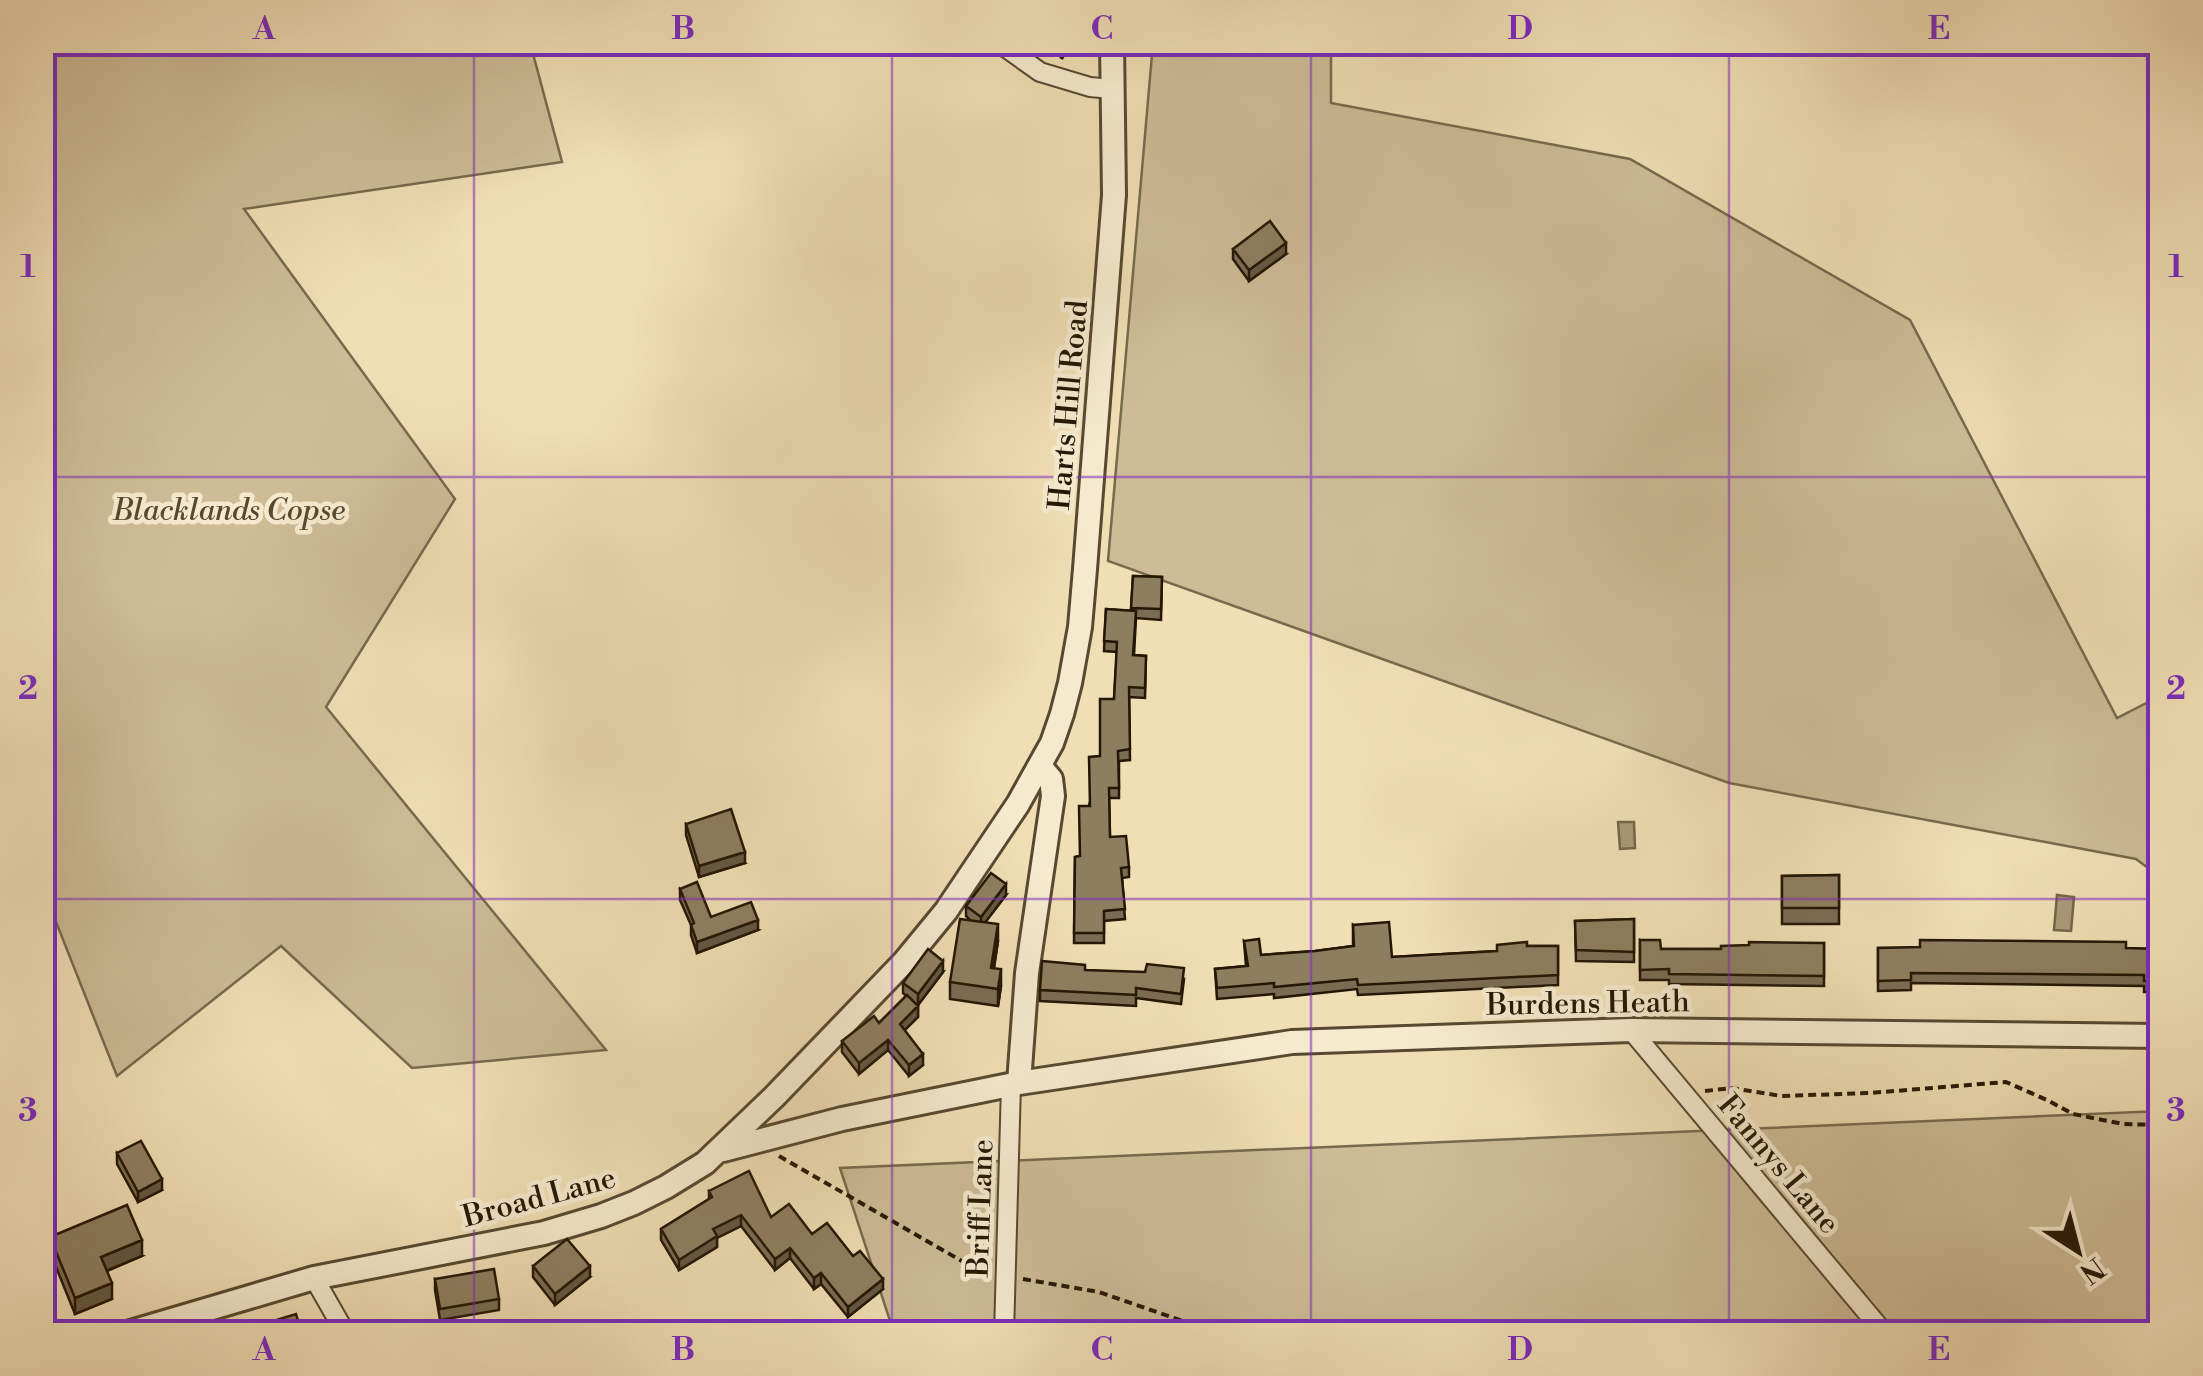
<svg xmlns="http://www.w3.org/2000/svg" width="2203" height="1376" viewBox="0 0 2203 1376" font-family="'Libre Bodoni',serif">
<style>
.green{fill:#cdbc96;stroke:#786a4e;stroke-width:2.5}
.water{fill:#ab9a78;stroke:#75664a;stroke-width:2.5}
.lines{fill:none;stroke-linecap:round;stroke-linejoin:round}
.minor-casing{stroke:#574931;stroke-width:22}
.tertiary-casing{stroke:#574931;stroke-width:28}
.path{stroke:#241705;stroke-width:4;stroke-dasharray:8 5;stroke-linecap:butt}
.minor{stroke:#f5eace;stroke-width:18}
.tertiary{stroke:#f5eace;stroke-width:22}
.wall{fill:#7a6c53;stroke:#241705;stroke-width:2.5}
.shaded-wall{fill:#635843;stroke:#241705;stroke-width:2.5}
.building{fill:#8e7e60;stroke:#241705;stroke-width:2.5}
.grid{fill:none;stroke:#7b2cbf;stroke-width:2.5;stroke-opacity:0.55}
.labels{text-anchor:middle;stroke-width:9;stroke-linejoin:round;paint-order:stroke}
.street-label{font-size:30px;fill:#241705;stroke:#f5eace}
.park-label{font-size:30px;font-style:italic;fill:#574930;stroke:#f5eace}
.neatline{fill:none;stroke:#7b2cbf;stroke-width:4}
.grid-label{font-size:32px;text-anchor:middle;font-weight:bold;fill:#7b2cbf}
</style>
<rect width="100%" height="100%" fill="#f0deb4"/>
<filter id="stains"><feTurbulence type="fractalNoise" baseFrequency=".002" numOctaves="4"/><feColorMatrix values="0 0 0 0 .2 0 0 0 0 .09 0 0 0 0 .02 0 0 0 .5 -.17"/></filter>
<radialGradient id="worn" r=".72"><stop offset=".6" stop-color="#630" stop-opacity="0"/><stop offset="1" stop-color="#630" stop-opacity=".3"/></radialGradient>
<path class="green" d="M495,42L532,50L562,162L244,209L455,499L326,707L606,1050L412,1068L281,946L117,1076L43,889V43Z
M1321,42L1331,45V103L1630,159L1910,320L2117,718L2160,696V877L2136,859L1729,783L1108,561L1153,43Z
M2160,1111V1333H894L840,1168Z"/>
<path class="water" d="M1618,822H1634L1635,848L1620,849Z
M2057,895L2074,897L2071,931L2054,930Z"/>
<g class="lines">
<g class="minor-casing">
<path id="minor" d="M998,42L1040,72L1090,87L1112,89
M1631,1030L1885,1334
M314,1278L346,1334
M1004,1334L1011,1085"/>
</g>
<g class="tertiary-casing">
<path id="tertiary" d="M1019,1083L1027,973L1053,796L1051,779L1040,766
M723,1150L842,1119L1019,1083L1292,1042L1631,1030L2160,1036
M124,1334L314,1278L544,1233L601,1216L634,1203L666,1187L705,1163L774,1097L904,962L946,911L1018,804L1052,743L1062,714L1070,683L1080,627L1085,569L1114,195L1112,42"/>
</g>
<path class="path" d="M1061,59L1071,42
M1705,1091L1732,1088L1781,1096L1870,1093L2006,1082L2047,1100L2073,1114L2123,1124L2160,1125
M779,1156L967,1264L990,1270
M1023,1279L1099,1292L1197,1326L1220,1325L1236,1334"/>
<use href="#minor" class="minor"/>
<use href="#tertiary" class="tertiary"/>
</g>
<path class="wall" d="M1233,249L1286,254L1249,281L1233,259Z
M1133,576L1162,577L1161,620L1136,618L1134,655L1146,656L1145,698L1129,697L1130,760L1119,761V798H1109L1110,837L1129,867V877L1122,878L1125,919L1104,921V943H1074L1075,857L1080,856L1089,806L1114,699L1117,652L1104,651L1106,609L1131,611Z
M686,824L745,863L699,877L686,835Z
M1839,875V924H1782V876Z
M680,889L711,917L758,930L697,953L691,935V925L680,900Z
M1006,895L985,922L998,941L994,968L1001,986L998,1006L950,999V982L970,920L966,916V906Z
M1634,919V962L1576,961L1575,921Z
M1353,925L1392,957L1497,951L1527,946H1558V985L1358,995L1357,989L1274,998V994L1217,999L1215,969L1246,966L1244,941L1261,955L1315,951L1353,946Z
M1640,940L1661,949H1721L1824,943V986L1669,984V980H1640Z
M1878,948L2160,949V992H2144V986L1911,983V990L1878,991Z
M1085,970L1184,979L1181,1004L1136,998V1006L1040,1001V990Z
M943,972L918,1005V1017L904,1030L923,1065L909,1076L888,1050L859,1074L842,1052V1041L879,1023L906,996L903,993V983Z
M117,1153L162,1190L138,1202L117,1164Z
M709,1191L812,1234L853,1256L883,1289L848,1317L821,1284L814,1289L790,1258L775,1270L741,1226L717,1238V1247L679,1270L661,1240V1229L709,1199Z
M50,1237L142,1256L107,1271L112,1299L75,1314L50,1252Z
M533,1266L590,1277L555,1305L533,1277Z
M435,1279L499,1299V1310L440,1320L435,1290Z"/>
<path class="shaded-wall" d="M1286,243V254L1249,281V270Z
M745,852V863L699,877V866Z
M1006,884V895L981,928V917Z
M758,920V930L697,953V942Z
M998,924V941L991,985V968Z
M943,961V972L918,1005V994Z
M1001,969V986L998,1006V989Z
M918,1006V1017L900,1035V1024Z
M888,1040V1050L859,1074V1063Z
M923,1054V1065L909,1076V1065Z
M162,1179V1190L138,1202V1192Z
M741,1215V1226L717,1238V1247L679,1270V1260L713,1229Z
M142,1240V1256L101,1273V1257Z
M790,1248V1258L775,1270V1259Z
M590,1266V1277L555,1305V1294Z
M821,1273V1284L814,1289V1278Z
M883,1279V1289L848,1317V1307Z
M112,1283V1299L75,1314V1298Z"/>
<path class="building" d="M1270,221L1286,243L1249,270L1233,249Z
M1133,576L1162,577L1161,609L1131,608Z
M1106,609L1136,611L1133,655L1146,656L1145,688L1129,687L1130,749L1118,751L1119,788H1109L1110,837L1126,836L1129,867L1121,868L1125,909L1104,911V933H1074L1075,857L1080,856L1079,806H1090L1089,757L1100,756V699H1114L1117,642L1104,641Z
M731,809L745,852L699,866L686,824Z
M991,873L1006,884L981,917L966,906Z
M1839,875V908H1782V876Z
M697,882L711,917L751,902L758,920L697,942L691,925L694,923L680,889Z
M960,919L998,924L991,968L1001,969L998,989L950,982Z
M1634,919V952L1576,950L1575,921Z
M1389,922L1392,957L1497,951V945L1527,942V946H1558V975L1358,985L1357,979L1274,987V983L1217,988L1215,969L1248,966L1244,941L1259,939L1261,955L1315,951L1354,946L1353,925Z
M1640,940H1660L1661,949H1721V946L1749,945V942L1824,943V976L1669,974V969L1640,970Z
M1920,940L2126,942V948L2160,949V981H2144V975L1911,973V980L1878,981V948L1920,947Z
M928,949L943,961L918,994L903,983Z
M1042,961L1085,965V970L1145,972L1147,964L1184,968L1181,994L1136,988V995L1040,990Z
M907,995L918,1006L900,1024L923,1054L909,1065L888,1040L859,1063L842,1041L874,1016L879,1023Z
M141,1141L162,1179L138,1192L117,1153Z
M749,1171L771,1217L789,1204L812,1234L827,1223L853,1256L860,1251L883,1279L848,1307L821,1273L814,1278L790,1248L775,1259L741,1215L713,1229L717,1236L679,1260L661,1229L712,1197L709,1191Z
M127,1205L142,1240L101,1257L112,1283L75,1298L50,1237Z
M567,1239L590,1266L555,1294L533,1266Z
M494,1269L499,1299L440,1309L435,1279Z
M296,1314L302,1334H240V1331Z
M771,1326L776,1334H758Z"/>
<path class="grid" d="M474,42V1334M892,42V1334M1311,42V1334M1729,42V1334M42,477H2160M42,899H2160"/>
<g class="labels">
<g class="street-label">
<text transform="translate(1068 405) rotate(-85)" y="10">Harts Hill Road</text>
<text transform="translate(1588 1003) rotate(-1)" y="10">Burdens Heath</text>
<text transform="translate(1779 1164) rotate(50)" y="10">Fannys Lane</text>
<text transform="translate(539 1197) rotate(-15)" y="10">Broad Lane</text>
<text transform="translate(980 1208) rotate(-88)" y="10">Briff Lane</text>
</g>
<g class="park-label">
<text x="229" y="520">Blacklands Copse</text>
</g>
</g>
<rect width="2203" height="1376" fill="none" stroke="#f0deb4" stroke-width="110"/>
<g transform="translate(2078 1251) rotate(144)" stroke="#f5eace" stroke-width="8" paint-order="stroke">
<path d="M0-8L18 38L0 25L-18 38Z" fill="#241705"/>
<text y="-15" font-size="28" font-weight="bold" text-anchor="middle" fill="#241705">N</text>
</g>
<rect x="55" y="55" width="2093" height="1266" class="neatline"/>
<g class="grid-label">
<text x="264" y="39">A</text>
<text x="683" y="39">B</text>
<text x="1102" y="39">C</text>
<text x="1520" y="39">D</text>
<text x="1939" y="39">E</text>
<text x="28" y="277">1</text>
<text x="2176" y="277">1</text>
<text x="28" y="699">2</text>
<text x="2176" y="699">2</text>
<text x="28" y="1121">3</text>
<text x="2176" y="1121">3</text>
<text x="264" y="1360">A</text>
<text x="683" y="1360">B</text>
<text x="1102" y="1360">C</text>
<text x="1520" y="1360">D</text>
<text x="1939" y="1360">E</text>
</g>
<rect width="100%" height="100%" filter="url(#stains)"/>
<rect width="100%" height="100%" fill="url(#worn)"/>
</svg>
